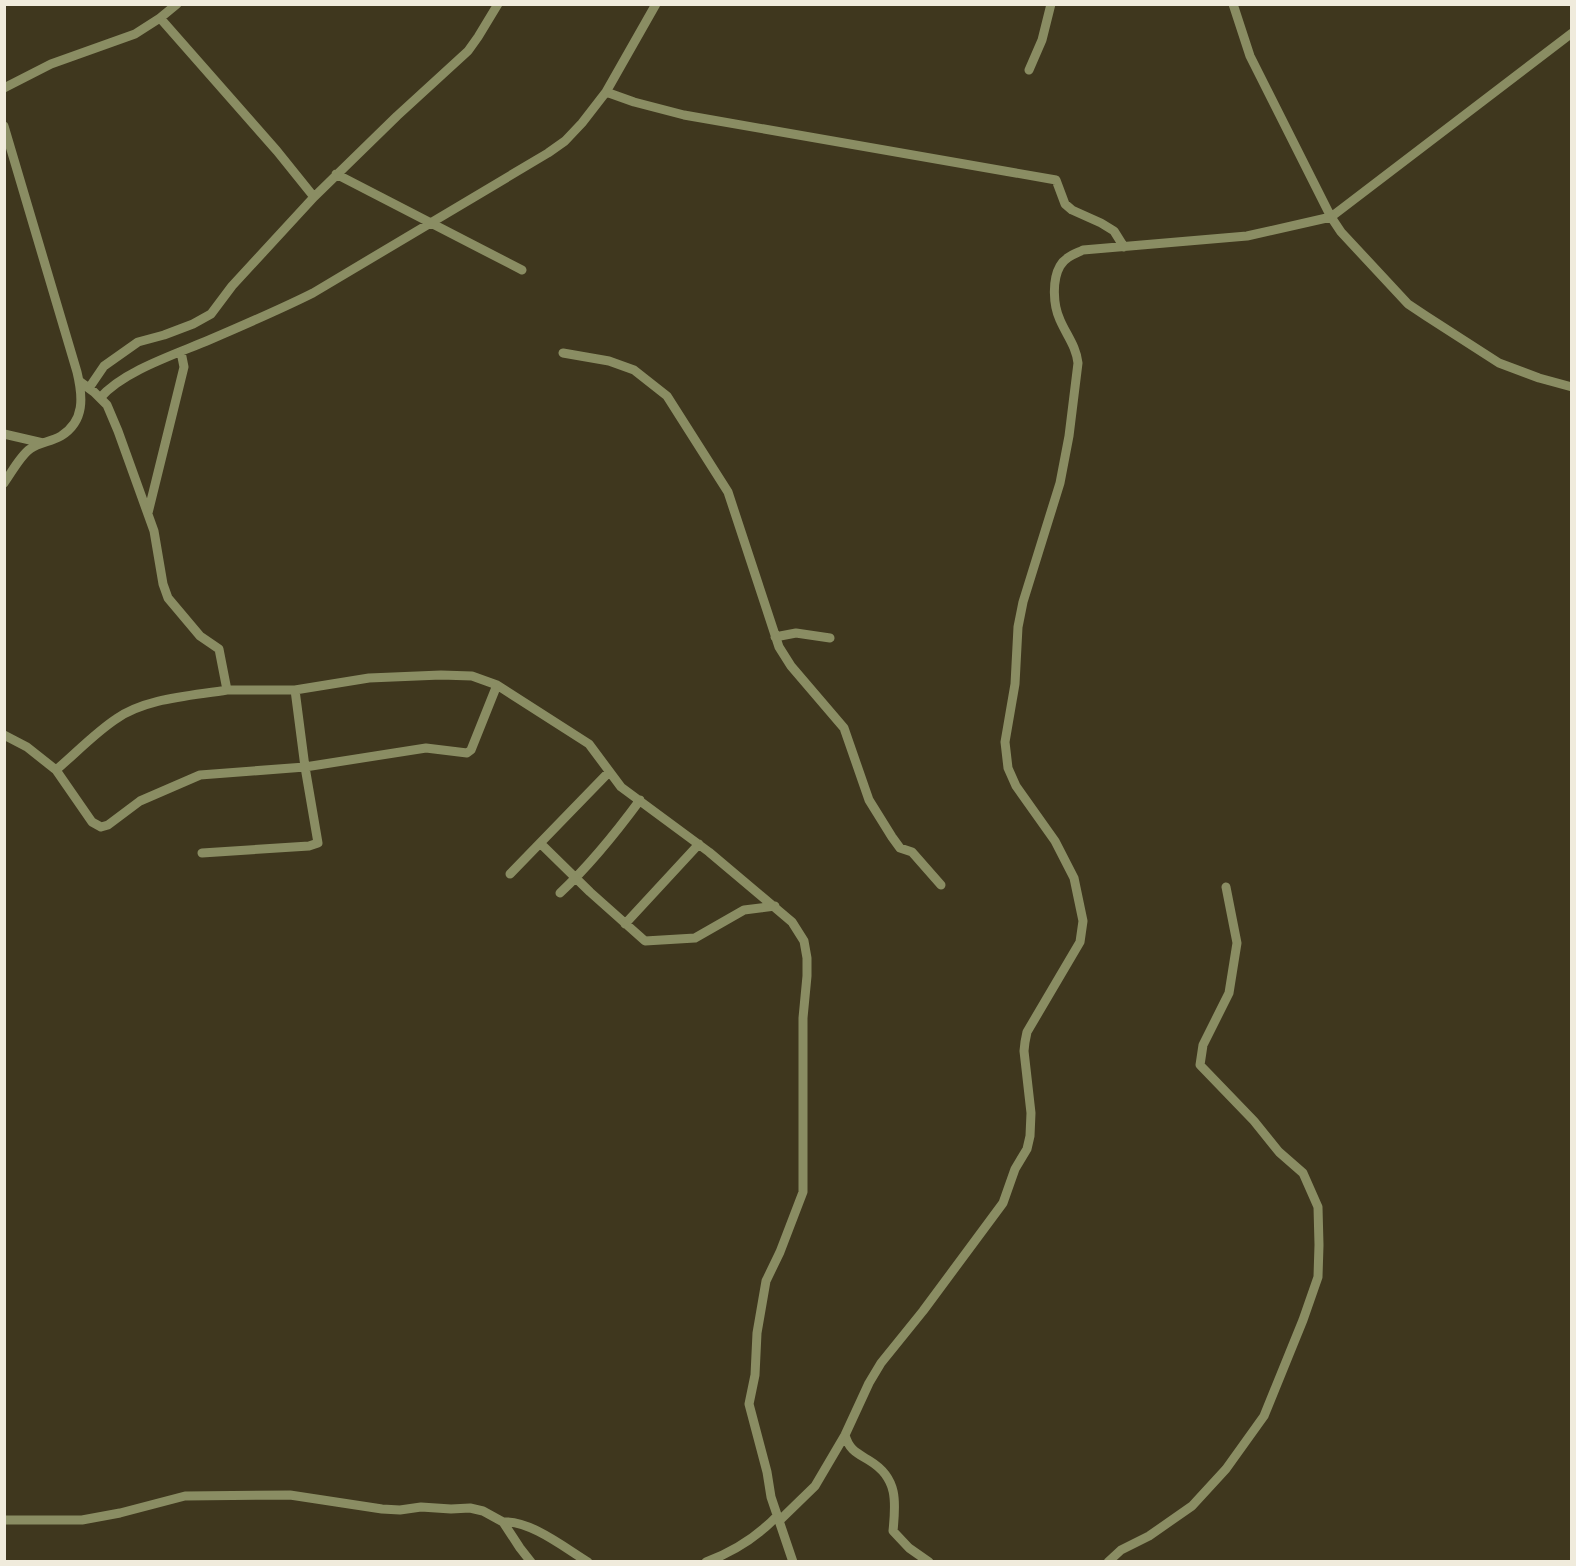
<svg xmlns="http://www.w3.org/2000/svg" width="1576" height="1566" viewBox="0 0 1576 1566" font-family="'Source Sans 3',sans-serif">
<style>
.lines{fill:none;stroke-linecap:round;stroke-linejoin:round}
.street{stroke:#8a8d63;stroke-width:9}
</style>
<rect width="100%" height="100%" fill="#3f371e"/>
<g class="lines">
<path class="street" d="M1233,4L1250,56L1331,217L1341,232L1408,304L1426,316L1499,363L1539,378L1572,387
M160,18L277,151L314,197
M1029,70L1042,40L1051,4
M4,88L51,64L135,34L160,18L177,4
M606,92L634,102L684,115L1056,180L1065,204L1072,210L1101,223L1114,231L1124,247
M4,126L77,372C83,397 85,421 61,436C51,442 39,442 30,449C20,456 12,472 4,483
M336,174L522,270
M563,353L609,361L634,370L667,396L728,492L779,647L791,666L844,728L869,800L892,837L900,848L912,852L941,885
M79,381L94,392L107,405L118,431L154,531L163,584L168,598L200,636L219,649L227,690H295L369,678L441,675L472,676L497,685L589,744L621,787L709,852L792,922L804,941L807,958V976L803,1018V1192L780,1252L766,1281L757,1333L755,1375L749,1404L767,1472L771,1497L793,1562
M89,388L104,366L138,342L164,335L193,324L211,314L232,286L314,197L397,116L468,51L478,37L498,4
M100,398C123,371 176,354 209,340C244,325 279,310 313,293L548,153L565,141L582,123L606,92L656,4
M4,434L43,443
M148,513L184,367L181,352
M775,637L796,633L830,638
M4,735L27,747L56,770C76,753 95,733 116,719C146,698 191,696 227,690
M56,770L92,822L101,827L108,825L140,801L200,775L305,767L426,748L467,753L471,750L497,685
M540,843L590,892L645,941L695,938L744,910L775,906
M202,853L309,846L318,843L305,767L295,690
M510,874L609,772
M560,893C590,865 615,834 640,800
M625,924L699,844
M845,1435C849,1450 857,1453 870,1461C898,1478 896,1502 893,1531L909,1548L929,1562
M4,1520H82L120,1513L185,1496L290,1495L382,1509L400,1510L421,1507L451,1509L470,1508L483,1511L503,1522L520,1548L531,1562
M779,1521L815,1486L845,1435L869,1383L881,1363L923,1311L1003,1203L1015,1169L1027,1149L1030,1136L1031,1113L1024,1051L1025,1042L1027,1032L1080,942L1083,921L1074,878L1055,841L1016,786L1008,768L1005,742L1015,684L1018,627L1023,602L1060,483L1069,436L1078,363C1076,346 1067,336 1060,320C1053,305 1052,280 1060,266C1065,257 1075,254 1083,250L1247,236L1331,217L1572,33
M503,1522C530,1520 565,1548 588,1562
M706,1562C733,1552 757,1537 777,1516
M1108,1562L1121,1550L1149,1536L1192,1506L1226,1469L1264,1416L1303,1320L1318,1277L1319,1245L1318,1207L1303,1173L1279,1152L1254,1121L1200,1065L1203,1045L1229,993L1237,943L1226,887"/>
</g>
<rect width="1576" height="1566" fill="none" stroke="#f0ebdc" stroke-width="12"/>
</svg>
